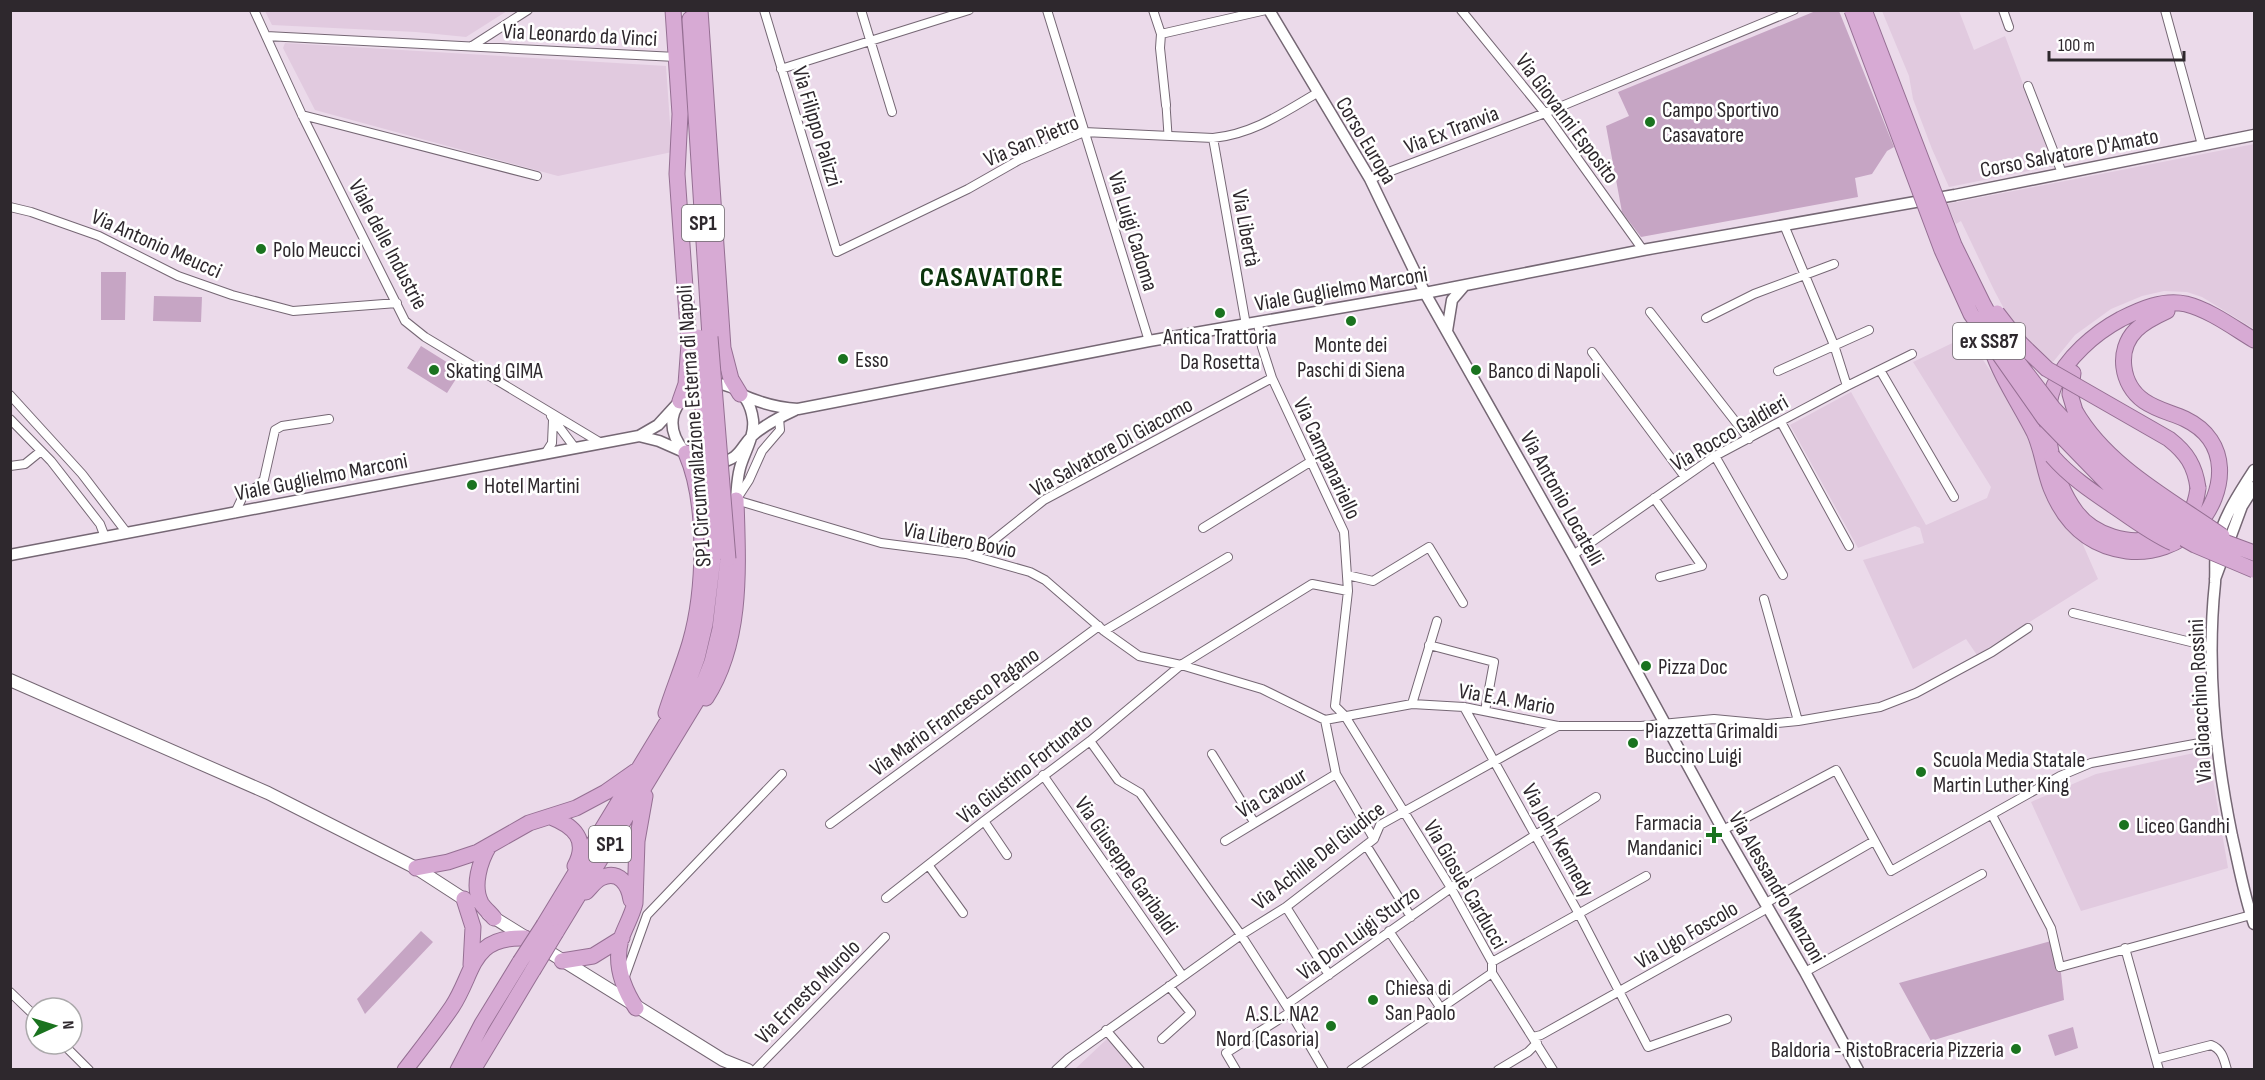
<svg xmlns="http://www.w3.org/2000/svg" width="2265" height="1080" viewBox="0 0 2265 1080" font-family="'Sofia Sans Condensed',sans-serif">
<style>
.built{fill:#e1cadf}
.green{fill:#c6a5c4}
.lines{fill:none;stroke-linecap:round;stroke-linejoin:round}
.pedestrian-casing{stroke:#756774;stroke-width:9}
.minor-casing{stroke:#756774;stroke-width:10}
.tertiary-casing{stroke:#756774;stroke-width:13}
.secondary-casing{stroke:#756774;stroke-width:14}
.trunk-casing{stroke:#956f93;stroke-width:17}
.pedestrian{stroke:#fff;stroke-width:7}
.minor{stroke:#fff;stroke-width:8}
.tertiary{stroke:#fff;stroke-width:10}
.secondary{stroke:#fff;stroke-width:12}
.trunk{stroke:#d7aad4;stroke-width:15}
.trunk-bridge-casing{stroke:#956f93;stroke-width:17;stroke-linecap:butt}
.trunk-bridge{stroke:#d7aad4;stroke-width:15}
.poi-dot{fill:#1a731f;stroke:#fff;stroke-width:2}
.labels{text-anchor:middle;stroke-width:5;stroke-linejoin:round;paint-order:stroke}
.shield{fill:#fff;stroke:#6d686c;stroke-width:1.5}
.shield-label{font-size:21px;font-weight:bold;fill:#2e282d}
.street-label{font-size:22px;fill:#2e282d;stroke:#fff}
.poi-label{font-size:22px;fill:#2e282d;stroke:#fff;text-anchor:start}
.district-label{font-size:28px;font-weight:bold;letter-spacing:1.5px;fill:#0b340c;stroke:#fff}
</style>
<rect width="100%" height="100%" fill="#ebdaea"/>
<path class="built" d="M265,11H507L466,37L416,32L272,25Z
M1882,11H1959L1974,50L2005,36L2054,166L1949,187L1932,149L1913,99L1909,76Z
M285,43L666,66L672,152L558,176L315,110L283,48Z
M2254,144V329L2202,297L2187,292L2164,291L2142,296L2111,309L2075,335L2053,362L2039,351L2010,320L1994,290L1961,221L1956,224L1947,204Z
M1967,336L2014,406L2080,538L2098,579L1977,655L1966,639L1913,669L1863,560L1924,543L1920,528L1915,526L1858,548L1790,425L1851,392L1926,525L1987,498L1991,487L1913,362Z
M2208,750L2228,868L2081,911L2031,802L2096,774Z
M1107,1039L1135,1069L1074,1070Z"/>
<path class="green" d="M1818,10L1839,11L1894,147L1887,151L1872,174L1855,178L1858,197L1641,237L1622,212L1606,126L1629,116L1618,92Z
M101,272H126L125,320H101Z
M154,296L202,297L201,322L153,321Z
M421,346L461,371L447,393L407,368Z
M421,931L433,942L365,1014L357,999Z
M2051,941L2061,973L2064,1000L1931,1041L1899,983Z
M2073,1027L2078,1048L2055,1056L2048,1035Z"/>
<g class="lines">
<g class="pedestrian-casing">
<path id="pedestrian" d="M1166,105L1168,135"/>
</g>
<g class="minor-casing">
<path id="minor" d="M254,10L302,115L405,321L425,337L601,443
M764,10L837,252L968,189L1019,160L1084,132L1213,138C1253,134 1283,113 1317,93
M861,10L892,112
M1047,10L1149,341
M1153,10L1161,34L1160,48L1166,105
M1461,10L1545,113L1643,250
M2003,10L2009,27
M2165,10L2202,145
M1161,34L1266,10
M266,36L676,57
M472,46L528,10
M781,69L969,10
M2028,86L2062,173
M302,115L537,176
M1213,138L1246,325
M1370,179L1545,113L1794,10
M10,207L31,212L99,236L178,276L232,295L293,311L397,303
M1784,225L1834,345L1847,386
M1650,312L1749,439
M1706,318L1754,294L1834,264
M1258,323L1262,347L1272,378L1344,532L1348,591L1335,706L1345,716L1451,888L1492,962V973L1553,1070
M1592,352L1685,477
M1880,370L1954,497
M1778,371L1869,330
M10,395L82,474L127,533
M551,416L575,448
M779,418L780,430L762,451L749,480L736,500L881,543L966,554L1030,572L1045,580L1104,631L1139,656L1181,665L1262,689L1325,720L1412,704L1464,707L1558,726H1641L1714,719L1767,724L1798,721L1880,707L1916,693L1992,652L2028,628
M10,419L51,461L100,524L105,537
M1781,422L1849,546
M545,454L552,443L553,420
M1715,456L1783,575
M10,466L25,464L41,451
M1654,498L1702,566L1660,577
M235,513L243,496L258,486L264,479L275,430L282,426L329,419
M1203,528L1310,462
M1573,555L1715,456L1847,386L1912,354
M974,556L1044,500L1272,378
M1347,575L1373,581L1429,547L1463,603
M1764,599L1798,721
M2073,613L2211,647
M1104,631L1228,557
M1429,645L1494,662L1485,711
M1412,704L1437,621
M1464,707L1579,914L1648,1047L1727,1019
M1325,720L1336,774L1374,839
M1090,741L1118,780L1140,793L1241,935L1286,1005L1324,1070
M1212,754L1254,822
M1043,775L1182,975
M1992,815L2051,928L2060,967L2251,915
M984,821L1007,855
M830,824L1099,626
M1723,830L1836,770L1891,871L2060,776L2091,763L2216,740
M1225,841L1336,774
M1366,845L1411,917
M929,866L963,913
M886,898L984,821L1090,741L1181,665L1312,584L1348,591
M1766,903L1874,841
M1286,907L1329,975
M1389,931L1440,1007
M2125,948L2159,1070
M1492,962L1646,876
M1805,972L1982,874
M624,979L647,915L782,774
M10,992L36,1017
M1286,1005L1451,888L1596,797
M1106,1030L1140,1070
M1533,1037L1541,1035L1768,908
M1162,1039L1191,1013L1169,986
M63,1044L89,1070
M2156,1059L2211,1045C2222,1049 2224,1059 2227,1070
M755,1070L885,937
M1056,1070L1069,1058L1241,935L1286,907L1374,839L1380,825L1558,726
M1236,1070L1226,1053L1289,1013
M1351,1070L1492,973
M1498,1070L1528,1052L1537,1043"/>
</g>
<g class="tertiary-casing">
<path id="tertiary" d="M1269,10L1370,179L1425,293L1573,555L1723,830L1805,972L1858,1070
M1447,331L1452,300L1464,286
M740,394C760,403 777,408 798,409L1149,341L1425,293L1643,250L1955,195L2254,135
M639,436L659,441L684,452
M2254,470C2239,493 2224,516 2217,543C2214,557 2216,570 2215,583C2206,668 2215,753 2232,836C2239,866 2244,896 2254,924
M736,500C737,489 737,479 740,468C744,453 755,436 753,420C744,350 638,395 684,451C692,460 706,465 717,463C741,459 739,449 752,436C764,425 780,417 795,410
M10,555L639,436L658,425L680,401
M2215,579L2242,506L2254,487"/>
</g>
<g class="secondary-casing">
<path id="secondary" d="M10,680L268,793L416,868L470,903
M488,914L723,1060L748,1070"/>
</g>
<g class="trunk-casing">
<path id="trunk" d="M673,10L680,114L677,174L689,344L686,384L680,401
M700,10L723,348L731,379L740,394
M690,19L710,337
M1991,347C2001,377 2019,403 2034,432C2042,449 2044,470 2051,488C2065,523 2089,546 2127,551C2152,554 2179,545 2197,526C2227,492 2231,441 2185,419C2172,413 2157,410 2144,401C2121,385 2116,350 2136,330C2145,321 2156,316 2167,311
M2073,373L2070,394L2075,411
M2198,488C2194,517 2184,527 2157,537C2130,547 2093,535 2076,512C2053,481 2039,422 2054,386C2066,358 2095,333 2121,319C2141,309 2163,299 2186,304C2210,310 2234,328 2254,340
M706,698C743,640 738,567 736,500
M666,713C673,690 683,667 690,643C705,591 708,503 686,453
M551,817C574,826 589,840 575,866
M489,846C480,861 472,886 481,903C484,908 490,913 494,918
M416,868L448,862L478,852L529,823L576,808L606,792L636,771
M586,892C591,887 595,881 601,878C619,869 629,885 631,900
M464,899L473,927L471,965
M544,925L683,696L697,658L705,624L713,558
M556,932L697,700L712,662L720,629L728,559
M562,961L593,956L622,938
M636,1008C623,988 614,964 621,939C625,927 632,916 635,903L637,841L645,796
M405,1070C421,1049 437,1029 452,1007C475,972 470,936 525,938
M458,1070L482,1024L520,962
M473,1070L533,970"/>
</g>
<use href="#pedestrian" class="pedestrian"/>
<use href="#minor" class="minor"/>
<use href="#tertiary" class="tertiary"/>
<use href="#secondary" class="secondary"/>
<use href="#trunk" class="trunk"/>
<g class="trunk-bridge-casing">
<path id="trunk-bridge" d="M1852,10L1942,250L1971,314L2044,418L2113,489L2167,529L2195,545L2254,570
M1864,10L1954,245L1984,306L2010,352L2053,408L2119,479L2174,520L2200,533L2254,553
M1997,313L2021,344L2047,369L2169,439C2187,453 2195,466 2198,488
M698,337L713,558
M710,337L728,559
M2075,411C2107,467 2171,500 2222,536
M2052,456C2072,479 2096,494 2121,511C2138,523 2155,535 2173,543
M520,962L544,925
M533,970L556,932"/>
</g>
<use href="#trunk-bridge" class="trunk-bridge"/>
</g>
<g class="poi-dot">
<circle cx="1650" cy="122" r="6"/>
<circle cx="261" cy="249" r="6"/>
<circle cx="1220" cy="313" r="6"/>
<circle cx="1351" cy="321" r="6"/>
<circle cx="843" cy="359" r="6"/>
<circle cx="434" cy="370" r="6"/>
<circle cx="1476" cy="370" r="6"/>
<circle cx="472" cy="485" r="6"/>
<circle cx="1646" cy="666" r="6"/>
<circle cx="1633" cy="743" r="6"/>
<circle cx="1921" cy="772" r="6"/>
<circle cx="2124" cy="825" r="6"/>
<path d="M1711 826h6v6h6v6h-6v6h-6v-6h-6v-6h6z"/>
<circle cx="1373" cy="1000" r="6"/>
<circle cx="1331" cy="1026" r="6"/>
<circle cx="2016" cy="1049" r="6"/>
</g>
<g class="labels">
<g class="shield">
<rect x="682" y="205" width="42" height="36" rx="4.5"/>
<rect x="1953" y="323" width="72" height="36" rx="4.5"/>
<rect x="589" y="826" width="42" height="36" rx="4.5"/>
</g>
<g class="shield-label">
<text x="703" y="230">SP1</text>
<text x="1989" y="348">ex SS87</text>
<text x="610" y="851">SP1</text>
</g>
<g class="street-label">
<text transform="translate(580 34) rotate(3)" y="8">Via Leonardo da Vinci</text>
<text transform="translate(1568 118) rotate(53)" y="8">Via Giovanni Esposito</text>
<text transform="translate(818 126) rotate(73)" y="8">Via Filippo Palizzi</text>
<text transform="translate(1451 129) rotate(-21)" y="8">Via Ex Tranvia</text>
<text transform="translate(1031 140) rotate(-23)" y="8">Via San Pietro</text>
<text transform="translate(1367 140) rotate(59)" y="8">Corso Europa</text>
<text transform="translate(2069 152) rotate(-11)" y="8">Corso Salvatore D'Amato</text>
<text transform="translate(1247 228) rotate(80)" y="8">Via Libertà</text>
<text transform="translate(1134 231) rotate(73)" y="8">Via Luigi Cadoma</text>
<text transform="translate(157 243) rotate(24)" y="8">Via Antonio Meucci</text>
<text transform="translate(389 244) rotate(62)" y="8">Viale delle Industrie</text>
<text transform="translate(1341 288) rotate(-10)" y="8">Viale Guglielmo Marconi</text>
<text transform="translate(693 426) rotate(-94)" y="8">SP1 Circumvallazione Esterna di Napoli</text>
<text transform="translate(1729 432) rotate(-30)" y="8">Via Rocco Galdieri</text>
<text transform="translate(1111 446) rotate(-29)" y="8">Via Salvatore Di Giacomo</text>
<text transform="translate(1328 458) rotate(65)" y="8">Via Campanariello</text>
<text transform="translate(321 476) rotate(-11)" y="8">Viale Guglielmo Marconi</text>
<text transform="translate(1563 498) rotate(61)" y="8">Via Antonio Locatelli</text>
<text transform="translate(960 539) rotate(11)" y="8">Via Libero Bovio</text>
<text transform="translate(1507 698) rotate(10)" y="8">Via E.A. Mario</text>
<text transform="translate(2199 701) rotate(-93)" y="8">Via Gioacchino Rossini</text>
<text transform="translate(954 711) rotate(-36)" y="8">Via Mario Francesco Pagano</text>
<text transform="translate(1024 768) rotate(-38)" y="8">Via Giustino Fortunato</text>
<text transform="translate(1271 792) rotate(-31)" y="8">Via Cavour</text>
<text transform="translate(1559 840) rotate(61)" y="8">Via John Kennedy</text>
<text transform="translate(1318 855) rotate(-38)" y="8">Via Achille Del Giudice</text>
<text transform="translate(1127 865) rotate(55)" y="8">Via Giuseppe Garibaldi</text>
<text transform="translate(1466 884) rotate(60)" y="8">Via Giosuè Carducci</text>
<text transform="translate(1778 887) rotate(60)" y="8">Via Alessandro Manzoni</text>
<text transform="translate(1358 932) rotate(-36)" y="8">Via Don Luigi Sturzo</text>
<text transform="translate(1686 934) rotate(-30)" y="8">Via Ugo Foscolo</text>
<text transform="translate(807 991) rotate(-45)" y="8">Via Ernesto Murolo</text>
</g>
<g class="poi-label">
<text x="1662" y="117">Campo Sportivo<tspan x="1662" dy="25">Casavatore</tspan></text>
<text x="273" y="257">Polo Meucci</text>
<text x="1220" y="344" text-anchor="middle">Antica Trattoria<tspan x="1220" dy="25">Da Rosetta</tspan></text>
<text x="1351" y="352" text-anchor="middle">Monte dei<tspan x="1351" dy="25">Paschi di Siena</tspan></text>
<text x="855" y="367">Esso</text>
<text x="446" y="378">Skating GIMA</text>
<text x="1488" y="378">Banco di Napoli</text>
<text x="484" y="493">Hotel Martini</text>
<text x="1658" y="674">Pizza Doc</text>
<text x="1645" y="738">Piazzetta Grimaldi<tspan x="1645" dy="25">Buccino Luigi</tspan></text>
<text x="1933" y="767">Scuola Media Statale<tspan x="1933" dy="25">Martin Luther King</tspan></text>
<text x="1702" y="830" text-anchor="end">Farmacia<tspan x="1702" dy="25">Mandanici</tspan></text>
<text x="2136" y="833">Liceo Gandhi</text>
<text x="1385" y="995">Chiesa di<tspan x="1385" dy="25">San Paolo</tspan></text>
<text x="1319" y="1021" text-anchor="end">A.S.L. NA2<tspan x="1319" dy="25">Nord (Casoria)</tspan></text>
<text x="2004" y="1057" text-anchor="end">Baldoria - RistoBraceria Pizzeria</text>
</g>
<g class="district-label">
<text x="992" y="286">CASAVATORE</text>
</g>
</g>
<rect width="2265" height="1080" fill="none" stroke="#2e282d" stroke-width="24"/>
<g transform="translate(54 1026) rotate(86)"><circle r="28" fill="#ffffff" stroke="#aba9ab" stroke-width="1.5"/>
<path d="M0-4.5L10 22L0 15L-10 22Z" fill="#1a731f"/>
<text y="-9" font-size="16" font-weight="bold" text-anchor="middle" fill="#2e282d">N</text>
</g>
<path d="M2049 51v9h135v-9" fill="none" stroke="#2e282d" stroke-width="3"/>
<text x="2058" y="51" font-size="18" fill="#2e282d" stroke="#ffffff" stroke-width="4.5" paint-order="stroke">100 m</text>
</svg>
